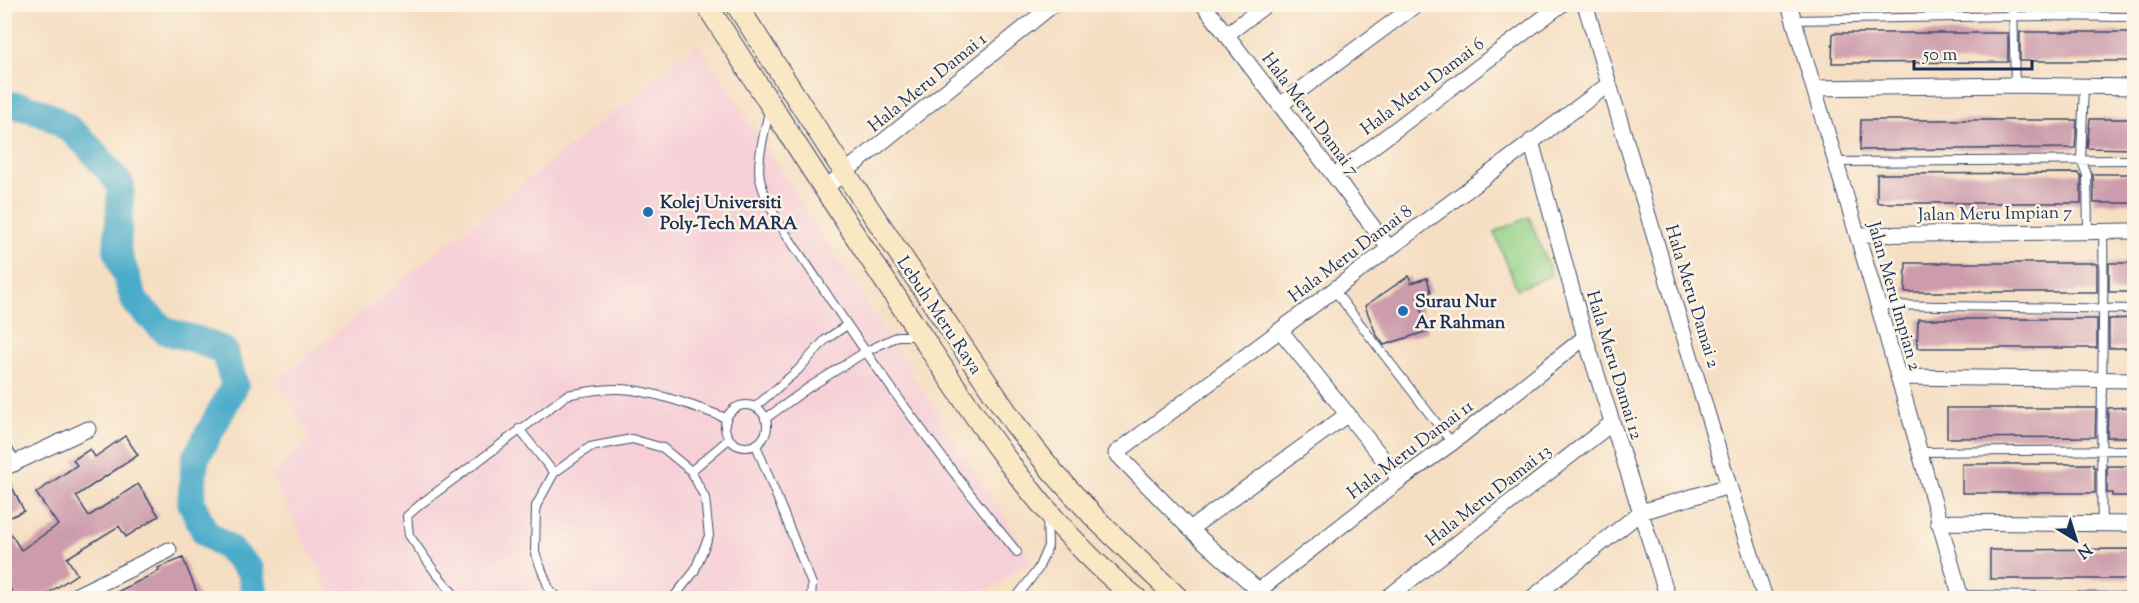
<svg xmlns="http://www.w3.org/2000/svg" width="2139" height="603" viewBox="0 0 2139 603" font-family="'Sorts Mill Goudy',serif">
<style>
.built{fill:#f6cfd7}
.green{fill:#94d288;stroke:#588073;stroke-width:1.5}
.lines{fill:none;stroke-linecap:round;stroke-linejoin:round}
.river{stroke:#4bacca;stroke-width:28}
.building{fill:#cc9bac}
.lane-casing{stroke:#3c496d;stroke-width:10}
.street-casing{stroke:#3c496d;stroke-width:17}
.secondary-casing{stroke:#3c496d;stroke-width:23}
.lane{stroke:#fff;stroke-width:8}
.street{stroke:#fff;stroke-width:15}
.secondary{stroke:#fae7c3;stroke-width:21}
.poi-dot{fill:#1f6fb2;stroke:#fcf5e5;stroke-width:2}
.labels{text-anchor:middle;stroke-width:5;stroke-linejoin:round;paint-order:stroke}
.street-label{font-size:18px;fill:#1b2f5e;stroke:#fcf5e5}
.poi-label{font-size:18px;font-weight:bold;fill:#1b2f5e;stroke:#fcf5e5;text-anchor:start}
</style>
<rect width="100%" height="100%" fill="#fcf5e5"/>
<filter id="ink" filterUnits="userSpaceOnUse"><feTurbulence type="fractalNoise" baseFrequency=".0167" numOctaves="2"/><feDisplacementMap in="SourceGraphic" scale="12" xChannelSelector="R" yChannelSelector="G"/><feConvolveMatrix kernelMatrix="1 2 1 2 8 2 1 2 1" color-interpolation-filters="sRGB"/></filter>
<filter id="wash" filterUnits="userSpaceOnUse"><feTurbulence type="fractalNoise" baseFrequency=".008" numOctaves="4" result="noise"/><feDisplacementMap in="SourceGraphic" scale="24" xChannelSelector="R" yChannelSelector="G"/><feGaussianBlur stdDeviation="1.35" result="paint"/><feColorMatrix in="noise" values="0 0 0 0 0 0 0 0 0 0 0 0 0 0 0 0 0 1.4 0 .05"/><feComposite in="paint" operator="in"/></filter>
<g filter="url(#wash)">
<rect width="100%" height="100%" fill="#f5dec2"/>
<path class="built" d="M699,44L1032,560L978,598H333L271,476L311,437L276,380Z"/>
<path class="green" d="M1529,217L1552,275L1517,289L1494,232Z"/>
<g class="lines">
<path class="river" d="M4,105C58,105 92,148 121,186L117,250L135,302L165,331L198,340L224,351L235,385L195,459L191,502L205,532L229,549L251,571L255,598"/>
</g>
<g id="blocks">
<path class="building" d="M2020,32H2134V61H2020Z
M1833,33H2008V62L1832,63Z
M2090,119H2134V149L2087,148Z
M1861,120H2077L2075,148L1860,150Z
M2078,173L2081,176V203H1877V174Z
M2093,174H2134V203H2094Z
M1906,263H2093L2097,264V292H1905Z
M2109,263H2134V292H2109Z
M1409,276L1411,283L1427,278L1431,292L1417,297L1428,331L1384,345L1376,334L1365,306Z
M2134,318V348H2109V319Z
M1918,319H2097V348H1917Z
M2134,407V437H2107L2108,408Z
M1947,408H2096L2095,437L1947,438Z
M125,436L138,455L76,496L89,516L138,484L159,516L126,537L119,526L67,558L77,574L41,598H17L4,581V523L21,550L58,525L36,493L77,465L73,460L90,449L95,457Z
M1962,464H2093V467H2095V493H1962Z
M2107,466H2134V496H2112V493H2107Z
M7,477L24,511L4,520V478Z
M2134,549V579H1990V550Z
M183,558L199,598H105L159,571L158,568Z"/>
</g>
</g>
<g filter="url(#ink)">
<use href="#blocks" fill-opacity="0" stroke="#3c496d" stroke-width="1.5"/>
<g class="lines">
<g class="lane-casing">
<path id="lane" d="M2013,4L2015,85
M1794,20L2013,16L2134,17
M2084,86L2081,159L2087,175L2088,231
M769,111C765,131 755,165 761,183C771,218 798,250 818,281C880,375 945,465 1017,552
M1836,162L2134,160
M1334,290L1452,443
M1878,305L2134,309
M725 426a21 21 0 1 1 42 0a21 21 0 1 1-42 0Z
M755,407L798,370L825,340L847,325
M765,419L808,388L865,352L898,336H917
M519,429L554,473
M756,445L812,584L811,598
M1919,452L2134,450
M691,471L729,439
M2102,524C2099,426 2105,328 2103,230
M1959,595L2134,597
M457,598L435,572L409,535L407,516L422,503L567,395C588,391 611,387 632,390C665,395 696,407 726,418
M559,598L550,591L535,553L536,506L554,473L590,447L632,439L663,448L691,471L705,498L709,536L694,572L673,598
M1016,598L1038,569L1048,546L1047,517"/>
</g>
<g class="street-casing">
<path id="street" d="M1203,4L1389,248
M1585,4L1729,486L1765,598
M1789,4L1878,305L1961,598
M1226,35L1267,4
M1815,88L2015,85L2134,87
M1280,105L1417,4
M1531,141L1585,337L1668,598
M1334,176L1562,4
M824,189L1054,4
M1857,235L2134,231
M1280,330L1400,480
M1898,377L2134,380
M4,450L14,464
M4,468L88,429
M1938,522L2134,524
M1190,529L1348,414
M1258,591L1400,480L1452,443L1585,337
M71,598L169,550
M1267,598L1190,529L1116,453L1609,84
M1387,598L1612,423
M1532,598L1641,512L1729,486"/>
</g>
<g class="secondary-casing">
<path id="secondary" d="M706,4C773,109 840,214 909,317C975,417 1042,523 1136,598
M736,4L845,173L1014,423L1053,472L1096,519L1178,598"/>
</g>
<use href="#lane" class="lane"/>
<use href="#street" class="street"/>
<use href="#secondary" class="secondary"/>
</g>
</g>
<g class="poi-dot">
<circle cx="648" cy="212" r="6"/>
<circle cx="1403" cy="311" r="6"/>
</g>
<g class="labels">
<g class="street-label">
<text transform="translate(927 82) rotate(-39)" y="6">Hala Meru Damai 1</text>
<text transform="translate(1422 86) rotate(-37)" y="6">Hala Meru Damai 6</text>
<text transform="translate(1311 114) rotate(53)" y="6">Hala Meru Damai 7</text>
<text transform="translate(1995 213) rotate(-1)" y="6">Jalan Meru Impian 7</text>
<text transform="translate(1350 253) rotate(-37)" y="6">Hala Meru Damai 8</text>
<text transform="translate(1693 296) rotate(73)" y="6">Hala Meru Damai 2</text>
<text transform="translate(1895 296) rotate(74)" y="6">Jalan Meru Impian 2</text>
<text transform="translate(940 315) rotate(56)" y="6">Lebuh Meru Raya</text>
<text transform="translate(1615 365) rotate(73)" y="6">Hala Meru Damai 12</text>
<text transform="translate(1410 449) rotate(-37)" y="6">Hala Meru Damai 11</text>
<text transform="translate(1488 495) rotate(-38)" y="6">Hala Meru Damai 13</text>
</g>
<g class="poi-label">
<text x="660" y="208">Kolej Universiti<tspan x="660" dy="21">Poly-Tech MARA</tspan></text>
<text x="1415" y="307">Surau Nur<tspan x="1415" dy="21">Ar Rahman</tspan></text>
</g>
</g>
<rect width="2139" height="603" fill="none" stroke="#fcf5e5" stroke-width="24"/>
<g transform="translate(2076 540) rotate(142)" stroke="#fcf5e5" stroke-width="4.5" paint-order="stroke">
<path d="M0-4.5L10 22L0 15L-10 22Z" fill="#1b2f5e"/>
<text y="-9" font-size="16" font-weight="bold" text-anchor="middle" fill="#1b2f5e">N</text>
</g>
<path d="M1914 60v9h118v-9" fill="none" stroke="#1b2f5e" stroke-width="3"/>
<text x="1923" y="60" font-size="18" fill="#1b2f5e" stroke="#fcf5e5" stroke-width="4.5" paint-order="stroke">50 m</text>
</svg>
